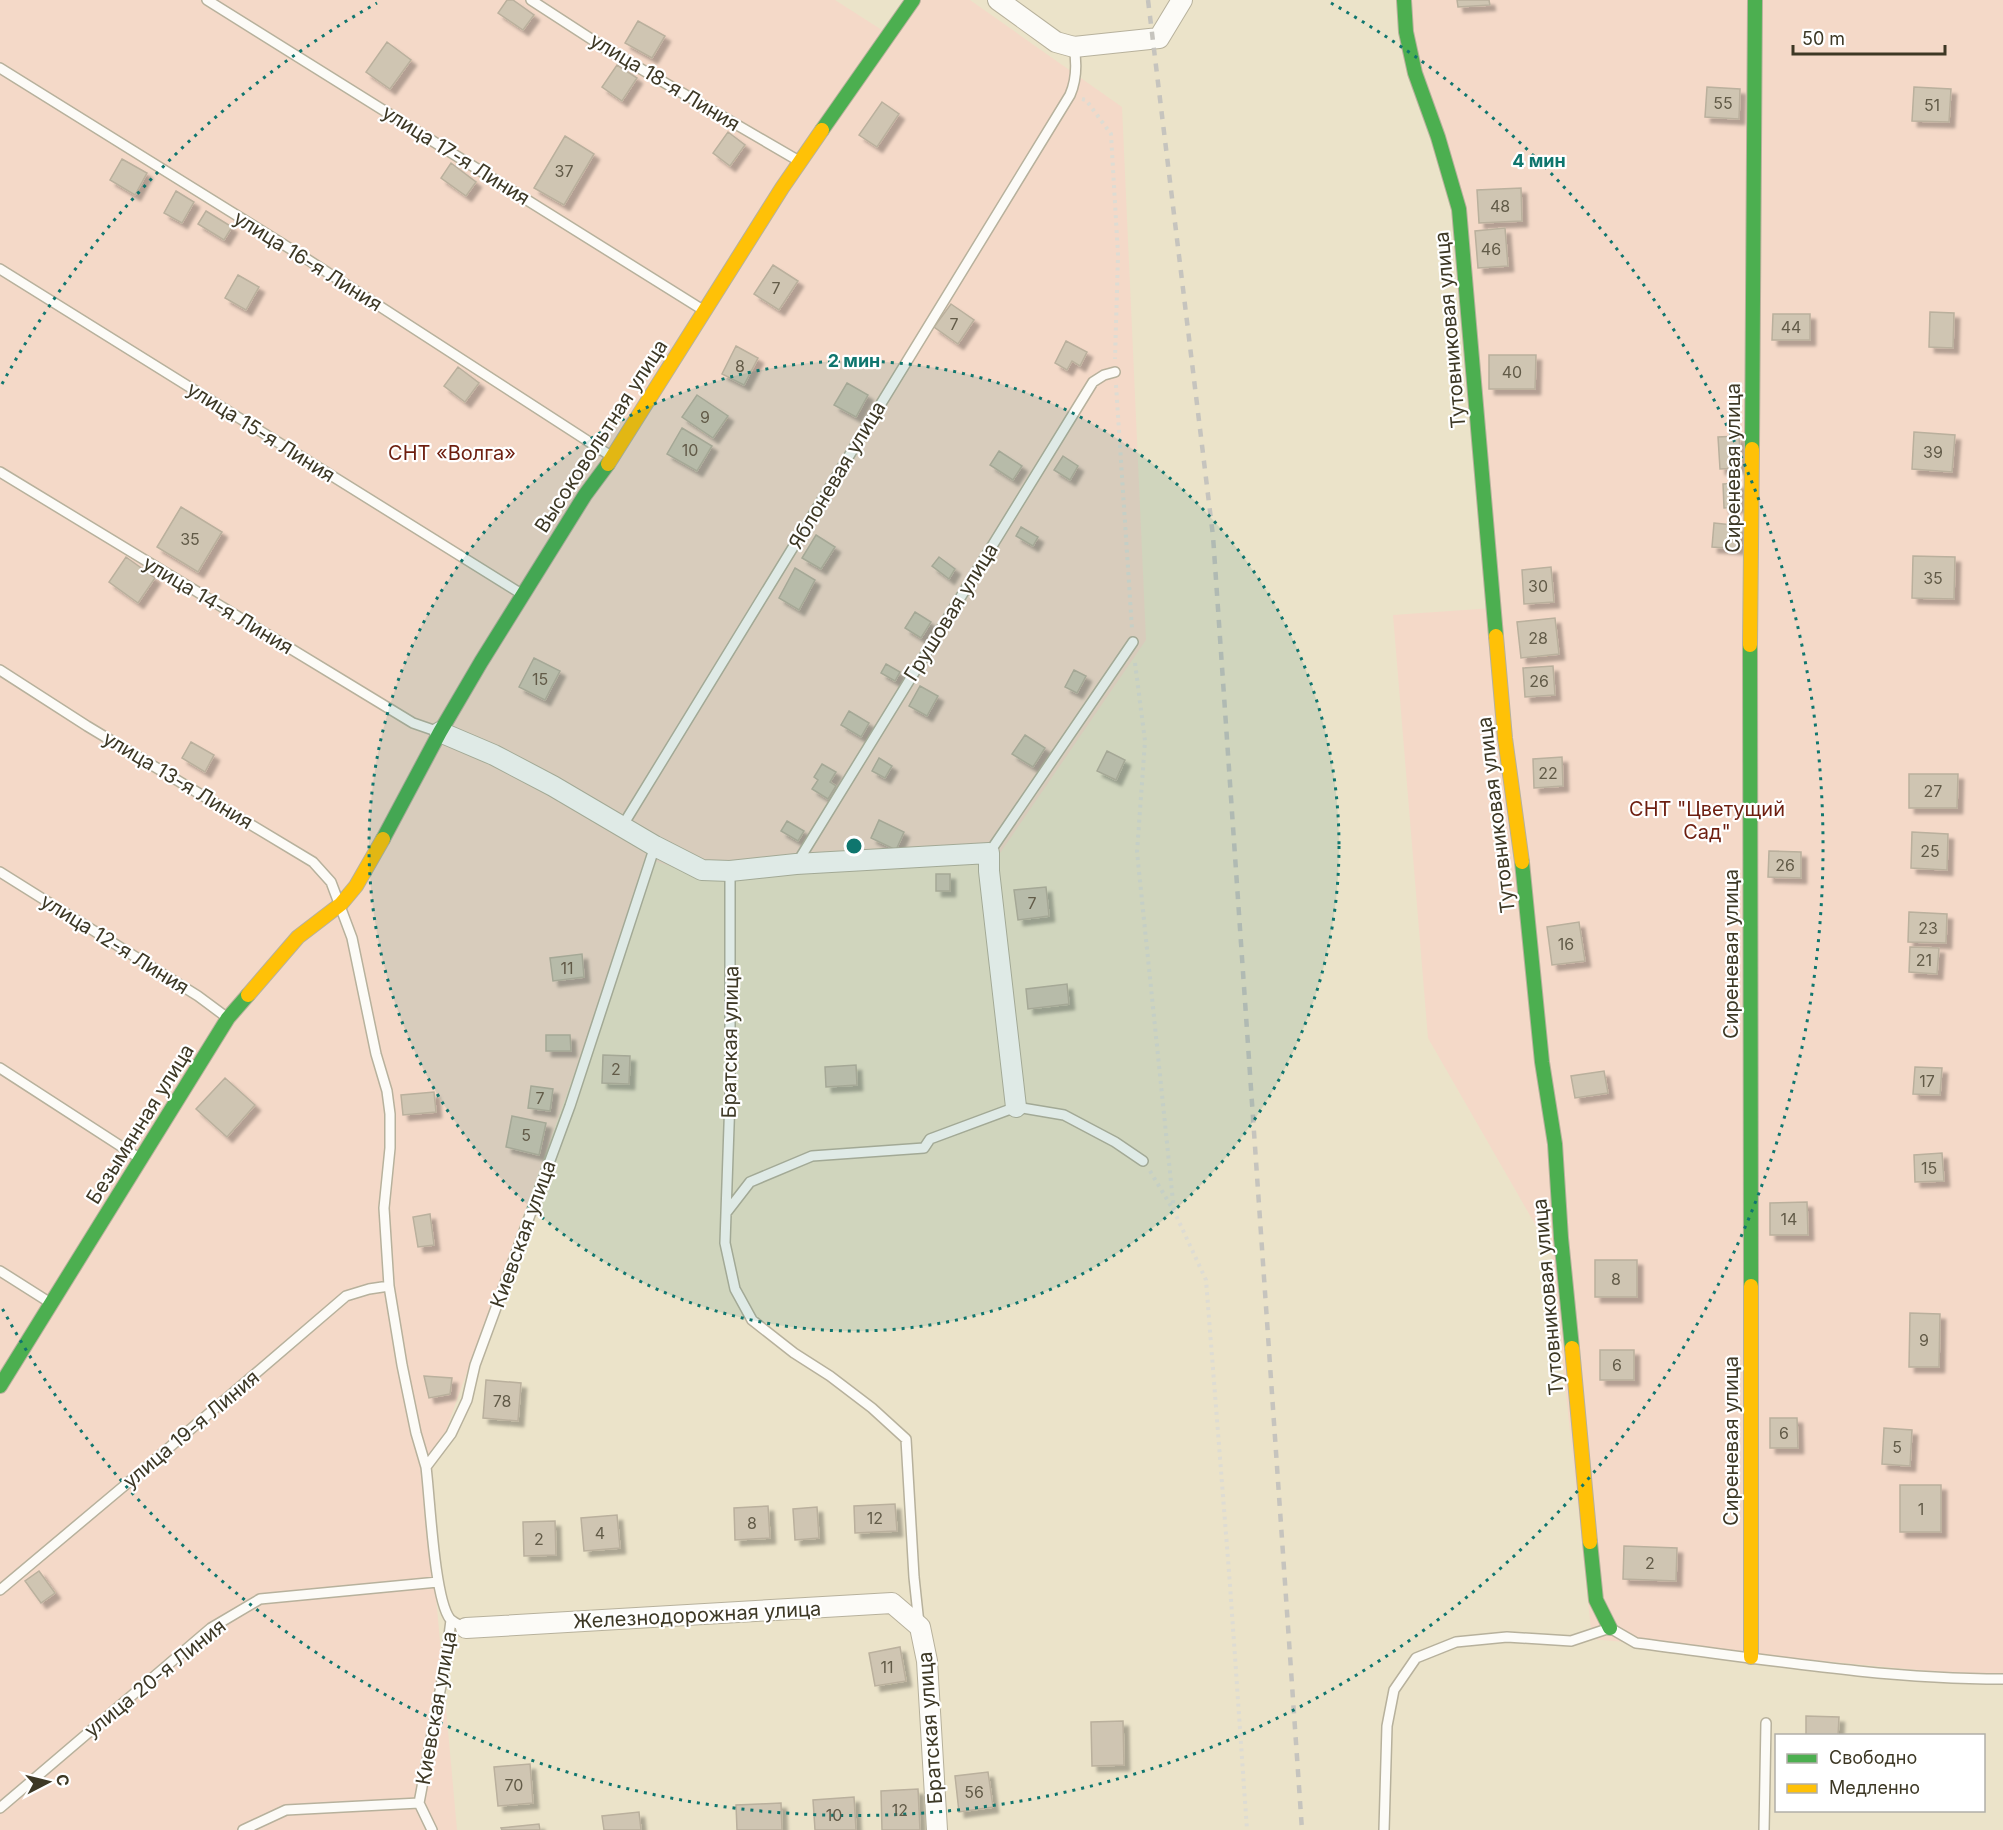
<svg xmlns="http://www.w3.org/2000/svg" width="2003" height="1830" viewBox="0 0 2003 1830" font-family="Inter,sans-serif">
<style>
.green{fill:#f4d9c8}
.building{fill:#cfc5b2;stroke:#bab09d;stroke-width:1.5;filter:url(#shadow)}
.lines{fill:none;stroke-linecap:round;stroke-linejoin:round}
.lane-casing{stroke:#b7b19c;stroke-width:12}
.street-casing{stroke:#b7b19c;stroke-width:22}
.fast-casing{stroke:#b7b19c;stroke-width:16}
.slow-casing{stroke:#b7b19c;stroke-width:16}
.path{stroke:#dedcd3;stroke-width:4;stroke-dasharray:3 4.5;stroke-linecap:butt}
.lane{stroke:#fcfbf7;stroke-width:9}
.street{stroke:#fcfbf7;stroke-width:20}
.fast{stroke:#4caf50;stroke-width:14}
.slow{stroke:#ffc107;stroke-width:14}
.rail{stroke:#c6c4be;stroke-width:4.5;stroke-dasharray:8 8;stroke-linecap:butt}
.ring{fill:none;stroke:#0f766e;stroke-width:3;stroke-dasharray:3 6}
.labels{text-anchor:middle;stroke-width:4.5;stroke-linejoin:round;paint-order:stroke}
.number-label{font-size:16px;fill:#625b48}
.street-label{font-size:20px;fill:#3d3825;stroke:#fff}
.park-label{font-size:20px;fill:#6d1e0f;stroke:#fff}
.centre{fill:#0f766e;stroke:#fff;stroke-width:3}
.ring-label{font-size:18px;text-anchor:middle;font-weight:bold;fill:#0f766e;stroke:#fff;stroke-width:4.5;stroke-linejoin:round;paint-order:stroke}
</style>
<defs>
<filter id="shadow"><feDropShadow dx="5.5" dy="5.5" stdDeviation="1.5" flood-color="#0004"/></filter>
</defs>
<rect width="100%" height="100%" fill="#ebe3c9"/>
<path class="green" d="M0,0H835L885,32L908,0H970L1122,107L1146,640L996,859L715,880L651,860L426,1486L457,1830H0Z
M1398,0H2003V1678L1592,1639L1551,1252L1428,1038L1393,615L1493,608L1454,218Z"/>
<path class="building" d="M507,0H513L534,15L523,30L498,13Z
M1457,0H1489L1490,5L1458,7Z
M638,21L665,36L652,58L625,43Z
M387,42L411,60L390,89L366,72Z
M617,65L637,78L622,101L602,87Z
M1707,87L1740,89L1739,119L1705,117Z
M1914,87L1951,89L1949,122L1912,121Z
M882,102L899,114L877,147L859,135Z
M728,132L745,145L730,166L713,153Z
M565,136L594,154L564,205L534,188Z
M122,159L147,173L135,195L110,180Z
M451,163L476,182L466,196L441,178Z
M1521,188L1522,221L1479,223L1477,190Z
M176,191L194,202L182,223L164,213Z
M206,211L232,227L224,240L198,224Z
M1505,228L1508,266L1478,268L1475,231Z
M773,265L798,281L779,310L754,294Z
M238,275L259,287L246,310L225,298Z
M951,304L974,320L958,344L934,327Z
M1930,312L1954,313L1953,348L1929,347Z
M1773,314H1810V340H1772Z
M1066,341L1087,352L1080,366L1072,361L1067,370L1055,363Z
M736,346L758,358L744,385L722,374Z
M1489,355H1536L1535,389H1489Z
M458,367L479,383L465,402L444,386Z
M847,383L868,395L856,417L834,405Z
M697,395L728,416L713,438L682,417Z
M682,428L712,446L697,471L667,454Z
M1914,432L1955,435L1952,472L1912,469Z
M1739,436L1741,468L1720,469L1718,437Z
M999,451L1022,466L1013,480L990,465Z
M1063,456L1078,466L1070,480L1054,470Z
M1740,483L1741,507L1724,508L1723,484Z
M181,507L222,532L198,572L157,547Z
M1714,523L1742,526L1739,549L1712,547Z
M1021,527L1038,537L1033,546L1016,536Z
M816,535L835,547L821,569L802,558Z
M1913,556L1955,557L1954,599L1912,598Z
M126,557L155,578L138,603L109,582Z
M939,557L955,569L949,579L932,566Z
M1551,567L1554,602L1524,604L1522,570Z
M795,568L815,580L799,610L779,598Z
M915,612L931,622L921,638L905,628Z
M1555,618L1559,654L1521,658L1517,622Z
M534,658L560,671L545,700L519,687Z
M886,664L900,672L895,681L881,673Z
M1553,666L1555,695L1525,697L1523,668Z
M1074,670L1086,676L1077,693L1065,687Z
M920,686L938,696L927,716L909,706Z
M849,711L869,723L861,737L841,725Z
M1025,735L1045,748L1033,767L1012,754Z
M191,742L214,755L205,772L182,758Z
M1107,751L1125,760L1116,780L1097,771Z
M1562,757L1563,786L1534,788L1533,759Z
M879,758L892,766L885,778L872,771Z
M822,764L836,772L830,782L836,786L828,799L812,789L818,780L814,777Z
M1909,774H1958L1957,808H1909Z
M879,820L904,832L896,850L871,838Z
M787,821L804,831L798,841L781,831Z
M1912,832L1948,834L1947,870L1911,868Z
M1769,851L1801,852V878L1768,877Z
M936,874H950V891H936Z
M1046,887L1049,916L1018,920L1014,890Z
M1909,912L1947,914L1946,943L1908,942Z
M1579,922L1585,961L1552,965L1547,927Z
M1910,947L1939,948L1937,974L1909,972Z
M582,954L584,977L553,981L550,958Z
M1067,984L1069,1004L1028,1009L1026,989Z
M546,1035H570L571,1051H546Z
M603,1055L630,1056L629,1084L602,1083Z
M856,1065L857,1085L826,1087L825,1067Z
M1915,1067L1942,1068L1940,1095L1913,1094Z
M1604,1071L1608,1093L1575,1098L1571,1076Z
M225,1078L255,1105L227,1137L196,1109Z
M531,1086L553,1089L550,1111L528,1108Z
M434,1092L436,1112L403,1115L401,1095Z
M512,1116L546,1123L539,1155L506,1147Z
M1942,1153L1944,1181L1915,1182L1914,1155Z
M1807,1202L1808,1235H1770V1203Z
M430,1214L434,1245L418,1247L413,1217Z
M1595,1260H1637V1297H1595Z
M1910,1313L1940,1314L1939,1367H1909Z
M1600,1350H1634V1380H1600Z
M424,1376L452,1378L450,1394L429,1398Z
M486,1380L521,1383L518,1421L483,1418Z
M1770,1418H1797L1798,1448H1770Z
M1884,1428L1912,1430L1910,1466L1882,1464Z
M1900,1485H1941V1532H1900Z
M895,1504L897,1531L855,1533L854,1506Z
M768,1506L770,1538L735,1540L734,1508Z
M817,1507L819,1538L795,1540L793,1509Z
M617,1515L620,1548L584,1551L581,1518Z
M555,1521L556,1555L524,1556L523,1522Z
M1624,1546L1677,1548L1676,1581L1623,1579Z
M39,1571L55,1593L41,1603L25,1581Z
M900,1647L906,1681L875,1686L869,1653Z
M1806,1716L1839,1717L1838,1736H1806Z
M1123,1721L1124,1765L1092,1766L1091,1722Z
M530,1764L533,1803L498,1806L494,1767Z
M988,1772L993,1807L959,1812L955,1776Z
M918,1789L920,1830H882L881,1791Z
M854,1797L856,1830H815L813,1800Z
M781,1803L782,1830H737L736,1805Z
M639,1812L641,1830H604L602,1816Z
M539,1824L540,1830H502L501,1828Z"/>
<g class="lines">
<g class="lane-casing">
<path id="lane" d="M207,0L703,310
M531,0L605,48L799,161
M0,68L302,256L611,456
M0,269L520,593
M0,472L413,723L439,732
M0,670L87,726L313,862L331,882L352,938L376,1054L387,1091L390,1114V1148L384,1208L389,1286L402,1365L416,1433L426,1467
M623,825L1070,95C1077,79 1077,64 1074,47
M989,853L1133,642
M797,863L1093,382L1104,375L1115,372
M0,872L198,996L225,1016
M0,1068L139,1158
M726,1213L730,1097V871
M0,1271L49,1302
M0,1590L143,1470L346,1296L369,1289L389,1286
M919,1624L914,1577L906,1439L872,1408L830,1376L794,1353L752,1320L735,1289L725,1243L726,1213L750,1182L812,1156L924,1148L930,1139L1016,1107L1064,1115L1115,1142L1143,1161
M466,1628C462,1626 454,1623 450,1619C434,1598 430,1498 426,1467L451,1434L467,1400L475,1365L570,1106L655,846
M0,1808L211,1628L260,1599L438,1582
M243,1830L286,1810L419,1803
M432,1830L419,1803L446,1659L451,1620
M1384,1830L1387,1726L1394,1690L1416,1658L1456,1642L1507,1637L1571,1641L1610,1628L1636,1643C1757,1658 1880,1679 2003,1679
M1764,1830L1766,1723"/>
</g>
<g class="street-casing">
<path id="street" d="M998,0L1056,42L1074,47L1159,38L1182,0
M440,732L494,755L553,786L655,846L702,870L730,871L796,864L989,853V871L1016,1107
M466,1628L892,1603L920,1627L927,1661L937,1830"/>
</g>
<g class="fast-casing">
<path id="fast" d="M1404,0L1406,32L1415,73L1438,137L1459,209L1496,636
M822,130L913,0
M1752,449L1755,0
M1750,645L1751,1286
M383,839L440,732L481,662L585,495L608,464
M1522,862L1542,1062L1555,1144L1561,1238L1572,1348
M0,1386L228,1018L248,995
M1590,1542L1596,1600L1610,1628"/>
</g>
<g class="slow-casing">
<path id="slow" d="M608,464L782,188L822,130
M1496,636L1505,738L1522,862
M1750,645L1752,449
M248,995L298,937L341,904L356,886L383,839
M1751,1286V1657
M1572,1348L1590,1542"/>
</g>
<path class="path" d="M1082,99L1086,100L1111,134L1118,255L1115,359
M1116,385L1132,629
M1135,663L1145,741L1137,852L1174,1211
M1150,1171L1174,1211L1206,1280L1230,1585L1247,1830"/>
<use href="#lane" class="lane"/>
<use href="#street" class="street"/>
<use href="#fast" class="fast"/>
<use href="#slow" class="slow"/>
<path class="rail" d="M1148,0L1213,536L1302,1830"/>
</g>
<circle cx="854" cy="846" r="485" fill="#0f766e" fill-opacity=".12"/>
<g class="ring">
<circle cx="854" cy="846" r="485"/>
<path d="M2 384A969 969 0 0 1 377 3M1331 3A969 969 0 1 1 2 1308"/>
</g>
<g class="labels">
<g class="number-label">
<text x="1723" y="109">55</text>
<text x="1932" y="111">51</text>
<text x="564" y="177">37</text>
<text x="1500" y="212">48</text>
<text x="1491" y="255">46</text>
<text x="776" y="294">7</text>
<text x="954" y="330">7</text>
<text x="1791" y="333">44</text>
<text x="740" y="372">8</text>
<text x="1512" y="378">40</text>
<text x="705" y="423">9</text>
<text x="690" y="456">10</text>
<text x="1933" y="458">39</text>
<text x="190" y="545">35</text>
<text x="1933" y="584">35</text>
<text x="1538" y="592">30</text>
<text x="1538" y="644">28</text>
<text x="540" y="685">15</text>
<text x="1539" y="687">26</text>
<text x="1548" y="779">22</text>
<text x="1933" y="797">27</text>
<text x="1930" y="857">25</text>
<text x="1785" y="871">26</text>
<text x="1032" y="909">7</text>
<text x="1928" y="934">23</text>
<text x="1566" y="950">16</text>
<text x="1924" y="966">21</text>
<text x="567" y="974">11</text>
<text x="616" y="1075">2</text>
<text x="1927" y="1087">17</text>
<text x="540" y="1104">7</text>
<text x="526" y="1141">5</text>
<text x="1929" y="1174">15</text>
<text x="1789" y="1225">14</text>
<text x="1616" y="1285">8</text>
<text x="1924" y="1346">9</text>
<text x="1617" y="1371">6</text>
<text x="502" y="1407">78</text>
<text x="1784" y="1439">6</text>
<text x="1897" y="1453">5</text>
<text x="1921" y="1515">1</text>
<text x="875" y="1524">12</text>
<text x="752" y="1529">8</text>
<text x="600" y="1539">4</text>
<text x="539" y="1545">2</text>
<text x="1650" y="1569">2</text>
<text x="887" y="1673">11</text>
<text x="514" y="1791">70</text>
<text x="974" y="1798">56</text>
<text x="900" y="1816">12</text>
<text x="834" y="1821">10</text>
</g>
<g class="street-label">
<text transform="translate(665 82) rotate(31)" y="7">улица 18-я Линия</text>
<text transform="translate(456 155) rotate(32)" y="7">улица 17-я Линия</text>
<text transform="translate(308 261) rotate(32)" y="7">улица 16-я Линия</text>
<text transform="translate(1450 330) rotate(-95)" y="7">Тутовниковая улица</text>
<text transform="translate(261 432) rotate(32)" y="7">улица 15-я Линия</text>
<text transform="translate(601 436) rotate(-57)" y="7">Высоковольтная улица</text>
<text transform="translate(1733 468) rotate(-90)" y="7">Сиреневая улица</text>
<text transform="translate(837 475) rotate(-59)" y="7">Яблоневая улица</text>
<text transform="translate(218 605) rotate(31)" y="7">улица 14-я Линия</text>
<text transform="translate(951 612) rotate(-58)" y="7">Грушовая улица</text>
<text transform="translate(178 780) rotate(31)" y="7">улица 13-я Линия</text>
<text transform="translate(1496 815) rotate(-97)" y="7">Тутовниковая улица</text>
<text transform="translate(115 944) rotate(32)" y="7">улица 12-я Линия</text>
<text transform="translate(1731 954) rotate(-90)" y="7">Сиреневая улица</text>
<text transform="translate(730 1042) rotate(-89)" y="7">Братская улица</text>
<text transform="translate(140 1124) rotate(-58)" y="7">Безымянная улица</text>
<text transform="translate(523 1234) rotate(-70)" y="7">Киевская улица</text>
<text transform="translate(1548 1297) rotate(-95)" y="7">Тутовниковая улица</text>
<text transform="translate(191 1429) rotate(-40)" y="7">улица 19-я Линия</text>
<text transform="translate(1731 1441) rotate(-90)" y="7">Сиреневая улица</text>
<text transform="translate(697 1615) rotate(-3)" y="7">Железнодорожная улица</text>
<text transform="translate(155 1678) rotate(-39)" y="7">улица 20-я Линия</text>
<text transform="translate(436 1708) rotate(-80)" y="7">Киевская улица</text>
<text transform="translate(930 1728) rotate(-94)" y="7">Братская улица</text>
</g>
<g class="park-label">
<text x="452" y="460">СНТ «Волга»</text>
<text x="1707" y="816">СНТ "Цветущий<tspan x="1707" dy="23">Сад"</tspan></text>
</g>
</g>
<circle cx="854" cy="846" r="9" class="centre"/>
<g class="ring-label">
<text x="1539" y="167">4 мин</text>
<text x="854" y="367">2 мин</text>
</g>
<rect x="1775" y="1734" width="210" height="78" fill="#ffffff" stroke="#b1afa8" stroke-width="1.5"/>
<rect x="1787" y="1754" width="30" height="9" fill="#4caf50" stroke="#b1afa8" stroke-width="1.5"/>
<text x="1829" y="1764" font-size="18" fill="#3d3825">Свободно</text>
<rect x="1787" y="1784" width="30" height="9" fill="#ffc107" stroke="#b1afa8" stroke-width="1.5"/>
<text x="1829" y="1794" font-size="18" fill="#3d3825">Медленно</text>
<g transform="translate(48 1782) rotate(83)" stroke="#ffffff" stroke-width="4.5" paint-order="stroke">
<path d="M0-4.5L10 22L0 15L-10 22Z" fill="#3d3825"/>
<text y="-9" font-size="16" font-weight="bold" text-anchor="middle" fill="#3d3825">С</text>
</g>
<path d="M1793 45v9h152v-9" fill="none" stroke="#3d3825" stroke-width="3"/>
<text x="1802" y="45" font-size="18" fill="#3d3825" stroke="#ffffff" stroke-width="4.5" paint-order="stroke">50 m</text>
</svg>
